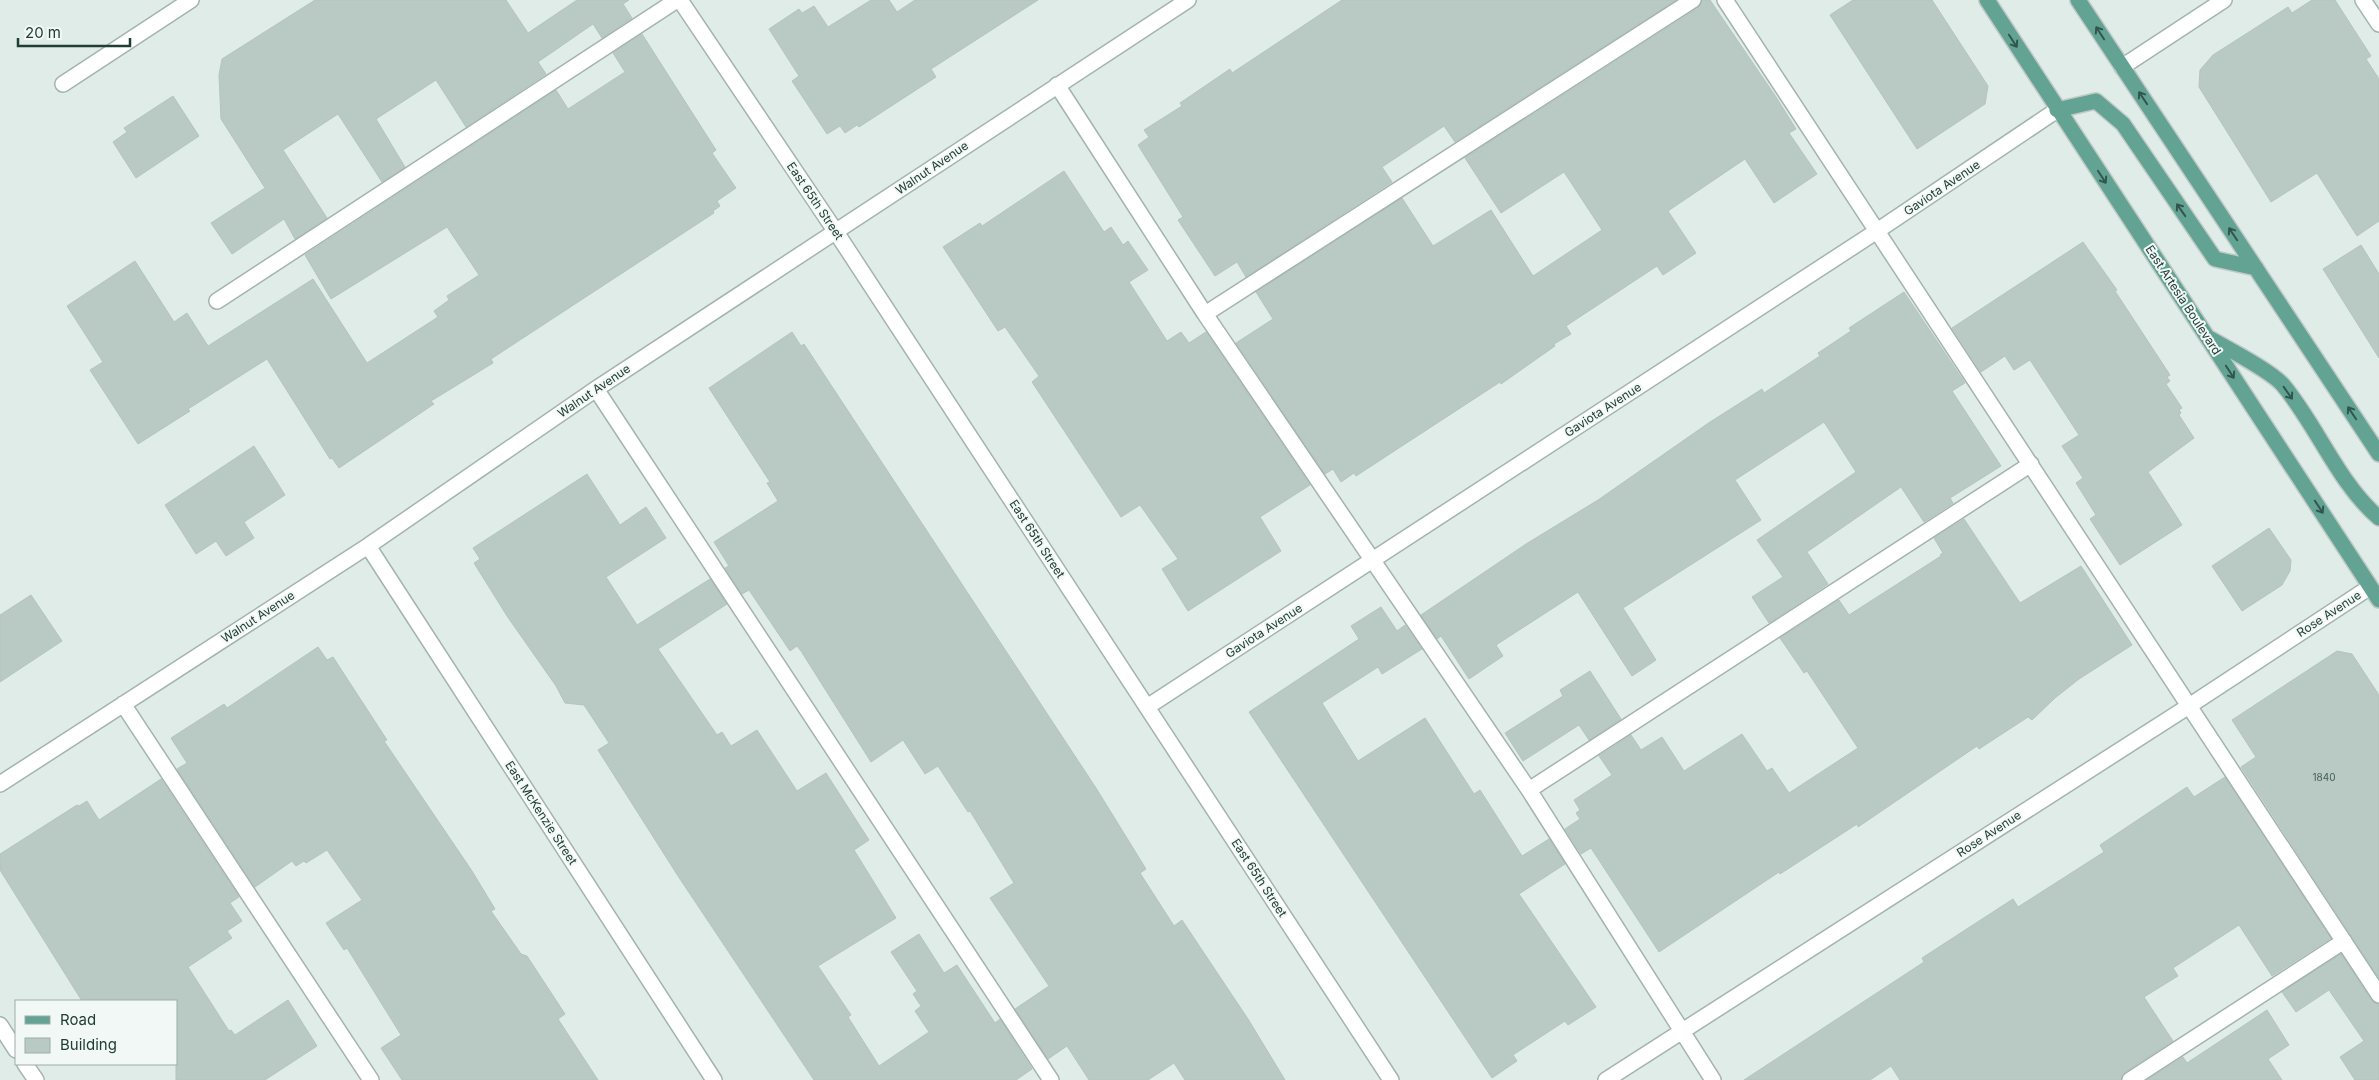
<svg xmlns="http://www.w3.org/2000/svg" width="2379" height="1080" viewBox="0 0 2379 1080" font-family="Inter,sans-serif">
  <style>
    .building { fill: #b9c9c3; stroke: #b3c5be }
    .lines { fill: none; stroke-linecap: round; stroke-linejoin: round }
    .minor-casing { stroke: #a3b4ae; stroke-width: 18 }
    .major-casing { stroke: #c1c9c7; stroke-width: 18 }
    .minor { stroke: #fff; stroke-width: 15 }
    .major { stroke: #63a394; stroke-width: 15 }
    .oneway { stroke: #31564e }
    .labels { text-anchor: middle; stroke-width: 4; stroke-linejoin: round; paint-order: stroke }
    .number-label { font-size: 10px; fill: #466059 }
    .street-label { font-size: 12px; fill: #203d36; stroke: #f1f8f5 }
  </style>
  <rect width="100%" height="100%" fill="#e0ece7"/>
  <path class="building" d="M315,0H506L528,33L577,0H629L623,4L632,18L602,38L593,24L538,62L546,74L466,127L436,80L376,119L405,167L382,182L338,114L283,150L327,218L295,239L284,219L232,254L211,223L265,188L221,119L219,75L222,59Z
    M871,0H889L897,12L915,0H1038L931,69L936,77L859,127L857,125L845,133L840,126L827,134L792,81L799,76L769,29L799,9L802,13L814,6L828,27Z
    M1342,0H1676L1455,142L1444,126L1382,167L1392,182L1246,277L1237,262L1215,276L1178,220L1183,217L1138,145L1149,137L1144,130L1182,106L1180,103L1230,69L1232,73Z
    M1702,0H1710L1776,97L1796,129L1789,133L1817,174L1774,203L1745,159L1668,211L1696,253L1663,275L1657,266L1566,326L1571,334L1554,344L1555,346L1501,384L1500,382L1356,476L1354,473L1341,482L1333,469L1325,474L1236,343L1273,319L1256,292L1402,198L1433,246L1491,210L1533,276L1602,230L1564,172L1501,213L1465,158L1698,8Z
    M1853,0H1932L1988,86L1985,104L1917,149L1830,15Z
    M2312,0H2335L2371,56L2366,59L2379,79V221L2357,236L2317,173L2271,202L2199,87L2200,70L2213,55L2288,7L2292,13Z
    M642,34L716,150L712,153L736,188L717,201L720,206L713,211L714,213L491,359L493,363L431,401L434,404L339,468L332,458L330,459L267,359L188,409L190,411L138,444L90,370L103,362L67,306L135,261L174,322L187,313L208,346L313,279L367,363L438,317L434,311L449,300L447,296L479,275L447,227L331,299L305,255L556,90L568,109L625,72L613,53Z
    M173,96L199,136L136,178L113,142L127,132L124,128Z
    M1064,171L1104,232L1111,227L1123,245L1128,241L1148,270L1129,282L1167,341L1181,332L1189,343L1206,332L1310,485L1260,517L1281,551L1188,611L1162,569L1178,559L1140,505L1121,517L1032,382L1039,376L1005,327L998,331L943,247L980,223L982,226Z
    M2083,242L2117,290L2115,291L2170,375L2167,377L2170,381L2166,384L2182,408L2179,410L2181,413L2179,415L2194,438L2148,472L2182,525L2120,565L2090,519L2096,515L2076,483L2083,478L2062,446L2079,435L2030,360L2014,370L2005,356L1981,372L1952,328Z
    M2361,245L2379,274V358L2323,269Z
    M1904,292L1965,383L1952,391L2001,466L1950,498L1953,503L1924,522L1901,487L1807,552L1828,584L1769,623L1752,597L1783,577L1757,540L1856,472L1824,422L1735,480L1761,520L1623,608L1656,660L1632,676L1578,592L1496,645L1503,656L1469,679L1441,636L1437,639L1421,615L1526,544L1598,500L1710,422L1762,389L1764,393L1820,356L1818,353L1851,331L1849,328Z
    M792,332L801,346L804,344L1096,788L1146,869L1140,873L1174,926L1182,920L1248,1019L1285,1080H1185L1174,1063L1148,1080H1089L1067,1046L1048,1059L1015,1009L1049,986L990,898L1014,883L970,811L968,812L938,766L925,774L903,740L871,762L801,651L797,646L790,651L749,590L742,594L725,568L729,566L714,542L778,501L767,483L770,482L709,388Z
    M254,446L285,495L244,522L254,538L226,556L216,541L196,554L165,505Z
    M587,474L620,525L646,507L666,538L606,577L637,625L710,579L727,604L658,649L717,735L722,732L731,746L757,730L797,791L826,773L869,840L854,850L896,918L818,966L851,1015L848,1017L879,1066L929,1032L915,1011L921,1006L913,994L917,991L891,952L919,934L944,973L957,965L995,1023L1000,1019L1032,1069L1016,1080H814L678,876L598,750L609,743L584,705L565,703L556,686L507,616L474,563L480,559L473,548Z
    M1964,519L2020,603L2081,566L2132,645L2079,679L2055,698L2032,720L2028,717L1979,749L1977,746L1858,827L1857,824L1780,874L1779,872L1659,952L1591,848L1581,854L1565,829L1580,819L1576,813L1580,810L1574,800L1612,775L1599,756L1631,735L1641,750L1662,737L1684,771L1742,734L1767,771L1772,768L1789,793L1858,748L1807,671L1804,673L1780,638L1839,600L1849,615L1941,556L1940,555L1943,553L1934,538Z
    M2269,528L2291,560L2290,571L2282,585L2242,611L2212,566Z
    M31,595L62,641L0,682V615Z
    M1381,607L1397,631L1405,625L1422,649L1382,674L1378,667L1322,703L1358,761L1425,718L1474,794L1480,790L1522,856L1549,839L1565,864L1519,894L1596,1007L1568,1025L1565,1021L1513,1055L1517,1061L1492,1078L1249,712L1359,639L1351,626Z
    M318,647L327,660L333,657L387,740L384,741L472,871L495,909L491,911L521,954L527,956L565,1014L558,1019L598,1080H402L381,1048L401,1035L347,948L344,950L326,923L362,900L327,850L306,863L304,861L296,866L292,861L255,887L177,769L187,763L171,738L224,704L227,708Z
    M2337,651L2352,654L2379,695V978L2241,767L2256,757L2232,720Z
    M1590,671L1621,719L1589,740L1579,725L1523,761L1505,733L1563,696L1560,690Z
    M2225,777L2331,938L2272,976L2239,925L2173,968L2178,976L2144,997L2173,1041L2125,1072L2121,1080H1900L1891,1066L1870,1080H1744L1921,964L1924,962L1922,958L2013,899L2018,907L2104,852L2100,845L2187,787L2194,797Z
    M161,779L239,897L230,903L242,921L227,931L232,938L188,967L229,1031L231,1030L235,1035L288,1000L317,1046L265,1080H176V1001H82L0,870V854L77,805L79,806L87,801L99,820Z
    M2341,954L2371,1000L2379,1004V1080H2355L2340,1057L2364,1041L2329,990L2296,1012L2282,992Z
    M2267,1010L2289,1045L2268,1059L2282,1080H2147L2183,1057L2187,1063Z"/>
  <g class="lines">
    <g class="minor-casing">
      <path id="minor" d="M680,0L836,232L1391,1080
        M1725,0L2379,995
        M2363,0L2379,24
        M2122,67L2224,0
        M63,84L191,0
        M1057,85L1205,314L1529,790L1713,1080
        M217,301L677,0
        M1205,314L1693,0
        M596,389L1051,1080
        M368,546L714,1080
        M123,704L371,1080
        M1147,707L1877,231L2057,110
        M0,784L368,546L596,389L1188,0
        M1529,790L2031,464
        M0,1025L16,1050
        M25,1064L36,1080
        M1606,1080L2189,706L2370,587
        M2130,1080L2344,941"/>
    </g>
    <g class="major-casing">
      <path id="major" d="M1987,0L2379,600
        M2078,0L2379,454
        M2057,110L2096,101L2123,124L2215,259L2256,268
        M2209,338C2228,349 2271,371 2283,385C2318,427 2338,483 2379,518"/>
    </g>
    <use href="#minor" class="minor"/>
    <use href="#major" class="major"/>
  </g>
  <defs><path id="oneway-shaft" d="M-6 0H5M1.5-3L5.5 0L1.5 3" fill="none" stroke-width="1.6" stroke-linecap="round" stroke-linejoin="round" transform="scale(1.25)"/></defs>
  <g class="oneway">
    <use href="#oneway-shaft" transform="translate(2100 33) rotate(-123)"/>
    <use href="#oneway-shaft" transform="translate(2013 41) rotate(57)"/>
    <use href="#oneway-shaft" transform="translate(2143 98) rotate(-124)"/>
    <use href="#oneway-shaft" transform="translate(2102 177) rotate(57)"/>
    <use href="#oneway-shaft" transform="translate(2181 210) rotate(-125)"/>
    <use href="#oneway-shaft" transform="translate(2233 234) rotate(-124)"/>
    <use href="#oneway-shaft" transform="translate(2230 372) rotate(57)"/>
    <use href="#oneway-shaft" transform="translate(2288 393) rotate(55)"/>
    <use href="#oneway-shaft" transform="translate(2352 413) rotate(-124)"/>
    <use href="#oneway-shaft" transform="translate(2319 507) rotate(57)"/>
  </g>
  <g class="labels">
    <g class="number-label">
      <text x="2324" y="781">1840</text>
    </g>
    <g class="street-label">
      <text transform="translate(932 168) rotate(-34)" y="4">Walnut Avenue</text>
      <text transform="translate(1942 188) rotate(-34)" y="4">Gaviota Avenue</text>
      <text transform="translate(815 201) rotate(56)" y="4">East 65th Street</text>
      <text transform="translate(2183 300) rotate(57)" y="4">East Artesia Boulevard</text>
      <text transform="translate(594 391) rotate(-34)" y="4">Walnut Avenue</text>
      <text transform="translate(1603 410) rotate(-33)" y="4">Gaviota Avenue</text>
      <text transform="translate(1037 539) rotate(57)" y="4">East 65th Street</text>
      <text transform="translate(2329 614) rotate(-33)" y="4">Rose Avenue</text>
      <text transform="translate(258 617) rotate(-33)" y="4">Walnut Avenue</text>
      <text transform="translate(1264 631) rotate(-33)" y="4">Gaviota Avenue</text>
      <text transform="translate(541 813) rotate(57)" y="4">East McKenzie Street</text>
      <text transform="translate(1989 834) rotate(-33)" y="4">Rose Avenue</text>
      <text transform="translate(1259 878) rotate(57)" y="4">East 65th Street</text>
    </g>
  </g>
  <rect x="15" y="1000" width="162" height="65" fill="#f1f8f5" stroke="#9dada9"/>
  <rect x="25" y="1016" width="25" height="8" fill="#63a394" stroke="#9dada9"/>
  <text x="60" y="1025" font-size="15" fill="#203d36">Road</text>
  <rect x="25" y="1038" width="25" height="15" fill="#b9c9c3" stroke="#9dada9"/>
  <text x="60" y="1050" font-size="15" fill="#203d36">Building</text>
  <path d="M18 38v8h112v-8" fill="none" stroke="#203d36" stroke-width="2.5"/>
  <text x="25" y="38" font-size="15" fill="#203d36" stroke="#f1f8f5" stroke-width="4" paint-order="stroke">20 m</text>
</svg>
